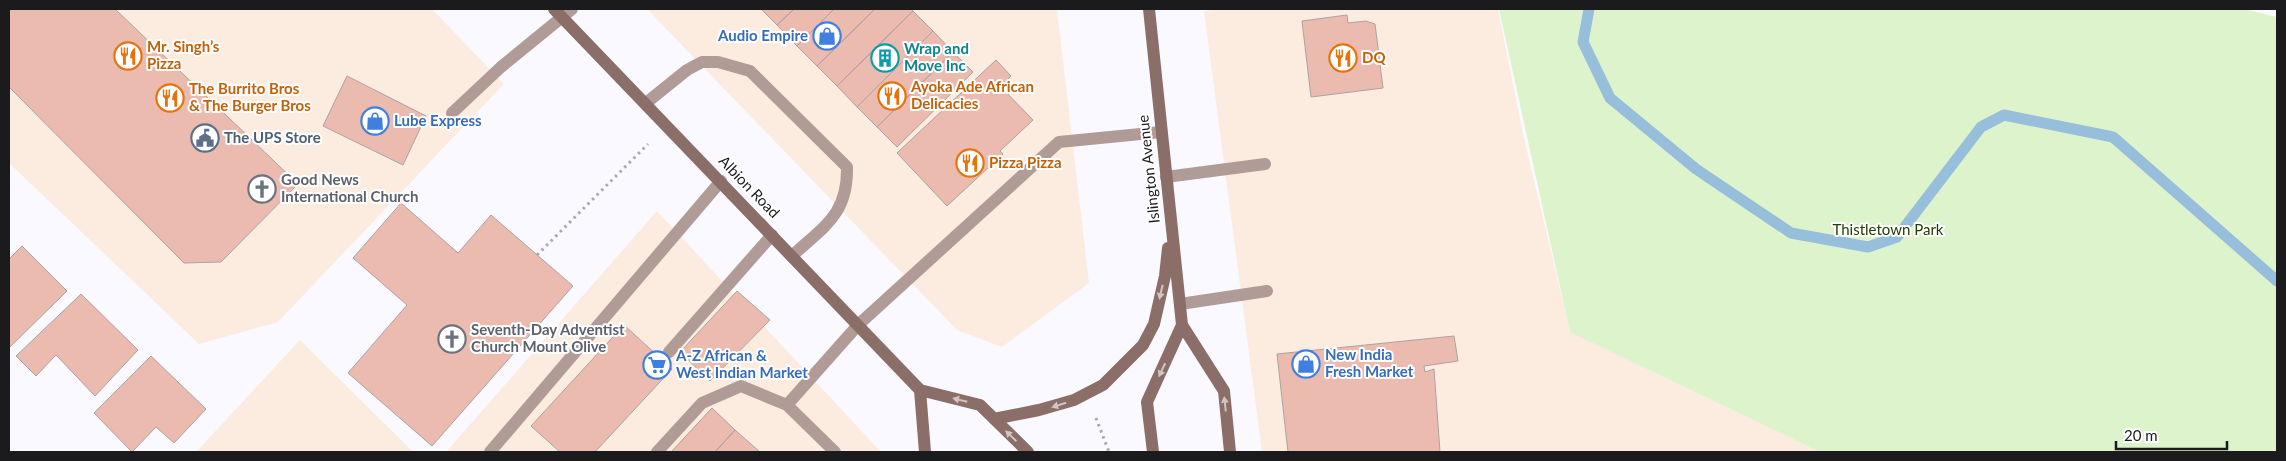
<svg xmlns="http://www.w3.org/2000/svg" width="2286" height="461" viewBox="0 0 2286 461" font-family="Lato,sans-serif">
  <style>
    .commercial { fill: #fcece0 }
    .green { fill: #ddf3cc }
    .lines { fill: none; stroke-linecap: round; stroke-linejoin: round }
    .stream { stroke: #97bfdb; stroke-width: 11 }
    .building { fill: #ecbbb0; stroke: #aca29f }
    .path { stroke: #aaaaae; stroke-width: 3; stroke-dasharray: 2.5 4; stroke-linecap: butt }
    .service { stroke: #b19b97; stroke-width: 12 }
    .secondary { stroke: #8c6e68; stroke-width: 12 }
    .oneway { fill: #d1c5c3 }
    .labels { text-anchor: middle; stroke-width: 4; stroke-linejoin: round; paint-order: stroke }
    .shop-label { font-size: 15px; font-weight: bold; fill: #366cbe; stroke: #fff; text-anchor: start }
    .food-label { font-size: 15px; font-weight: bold; fill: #c56008; stroke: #fff; text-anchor: start }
    .culture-label { font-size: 15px; font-weight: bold; fill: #0d838f; stroke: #fff; text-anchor: start }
    .service-label { font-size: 15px; font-weight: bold; fill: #4e5e75; stroke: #fff; text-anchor: start }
    .street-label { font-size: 15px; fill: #1b1b1e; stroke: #fff }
    .worship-label { font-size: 15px; font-weight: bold; fill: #5b616d; stroke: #fff; text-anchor: start }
    .park-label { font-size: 15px; fill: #233e02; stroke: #fff }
  </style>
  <rect width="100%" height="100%" fill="#f9f9ff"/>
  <path class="commercial" d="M9,9H432L504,84L278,322L199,344L9,163Z
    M647,9H1057L1089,283L1002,347L957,330Z
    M1225,9H1498L1523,134L1570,331L1820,452H1262L1204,11Z
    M657,211L881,452H446Z
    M300,340L413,452H196Z"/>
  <path class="green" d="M1499,9H2244L2277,17V452H1820L1570,332Z"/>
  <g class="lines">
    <path class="stream" d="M1589,9L1583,42L1610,98L1696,169L1791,233L1868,247L1897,237L1981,127L2004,115L2113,137L2277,281"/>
  </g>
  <path class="building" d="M9,9H115L298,184L221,262L184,263L9,87Z
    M761,9H794L777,25Z
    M794,9H834L797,46L777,25Z
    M834,9H875L817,66L797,46Z
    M875,9H911L913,11L837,86L817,66Z
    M913,11L933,31L857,107L837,86Z
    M1347,15L1348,23L1366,21L1375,24L1383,88L1311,97L1302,21Z
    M933,31L953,52L877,127L857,107Z
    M953,52L973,72L897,147L877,127Z
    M996,60L1011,76L1001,87L1033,120L1000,151L1003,154L947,206L897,153Z
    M347,76L426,116L403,165L323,126Z
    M401,203L458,253L491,215L573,286L432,446L348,373L407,305L353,258Z
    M22,246L67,291L9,348V259Z
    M737,291L770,320L710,381L680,352Z
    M81,294L138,350L95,396L56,355L36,376L16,356Z
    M624,325L672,369L595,452H560L531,426Z
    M1454,336L1458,361L1424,366L1425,372L1434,369L1440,452H1288L1277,354Z
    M151,356L206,409L174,443L156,427L132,452L94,413Z
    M712,408L735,430L715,452H671Z
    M735,430L760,452H715Z"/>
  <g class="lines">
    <path class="path" d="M537,255L648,144
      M1096,418L1109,452"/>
    <path class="service" d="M646,103L687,70L702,62H718L750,71L847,167C848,215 824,226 792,256
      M452,113L501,67L572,9
      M1166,177L1265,164
      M1180,304L1267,291
      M669,352L772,235
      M490,452L721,181
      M657,452L702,403L741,386L787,405
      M835,452L787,405L858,325L1059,142L1161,132"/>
    <path class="secondary" d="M554,9L920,390L980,405L1028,452
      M1149,9L1182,325L1224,391L1230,452
      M920,390L925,452
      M994,419L1039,410L1074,400L1103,385L1143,345L1154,324L1165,276L1168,248
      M1153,452L1147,402L1182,325"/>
  </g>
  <defs><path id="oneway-solid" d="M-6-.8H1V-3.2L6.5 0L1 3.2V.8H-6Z" transform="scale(1.25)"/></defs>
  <g class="oneway">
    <use href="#oneway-solid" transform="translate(1161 292) rotate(103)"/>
    <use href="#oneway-solid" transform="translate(1162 370) rotate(115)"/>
    <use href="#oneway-solid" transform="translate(960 400) rotate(-166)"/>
    <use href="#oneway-solid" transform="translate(1225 404) rotate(-96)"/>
    <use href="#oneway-solid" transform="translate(1059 405) rotate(163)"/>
    <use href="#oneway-solid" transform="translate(1011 436) rotate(-136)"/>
  </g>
  <defs>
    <g id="shop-ring" transform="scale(1.4375)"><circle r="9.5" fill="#fff" stroke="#3f7fe0" stroke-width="1.5"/><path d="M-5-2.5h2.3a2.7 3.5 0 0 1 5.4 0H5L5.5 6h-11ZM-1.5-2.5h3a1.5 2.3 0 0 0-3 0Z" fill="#3f7fe0"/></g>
    <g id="restaurant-ring" transform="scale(1.4375)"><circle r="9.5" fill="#fff" stroke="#e8710a" stroke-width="1.5"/><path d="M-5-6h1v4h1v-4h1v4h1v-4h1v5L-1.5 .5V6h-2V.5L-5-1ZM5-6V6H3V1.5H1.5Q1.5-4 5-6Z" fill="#e8710a"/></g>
    <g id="building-ring" transform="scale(1.4375)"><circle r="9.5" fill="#fff" stroke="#0f9aa8" stroke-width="1.5"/><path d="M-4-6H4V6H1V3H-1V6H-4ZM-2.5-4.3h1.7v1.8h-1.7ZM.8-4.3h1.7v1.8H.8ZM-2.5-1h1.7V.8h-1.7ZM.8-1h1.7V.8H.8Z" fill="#0f9aa8"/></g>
    <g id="civic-ring" transform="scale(1.4375)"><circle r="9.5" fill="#fff" stroke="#5c6f8a" stroke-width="1.5"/><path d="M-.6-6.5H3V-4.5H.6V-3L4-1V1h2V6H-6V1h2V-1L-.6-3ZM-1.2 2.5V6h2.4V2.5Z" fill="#5c6f8a"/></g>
    <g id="church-ring" transform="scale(1.4375)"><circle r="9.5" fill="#fff" stroke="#6b7280" stroke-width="1.5"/><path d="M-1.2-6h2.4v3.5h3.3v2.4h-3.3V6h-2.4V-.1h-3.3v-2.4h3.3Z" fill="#6b7280"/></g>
    <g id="supermarket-ring" transform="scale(1.4375)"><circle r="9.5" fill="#fff" stroke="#3f7fe0" stroke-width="1.5"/><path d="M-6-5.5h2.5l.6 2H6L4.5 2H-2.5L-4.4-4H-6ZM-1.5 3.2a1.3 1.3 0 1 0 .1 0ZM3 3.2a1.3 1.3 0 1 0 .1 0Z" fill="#3f7fe0"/></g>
  </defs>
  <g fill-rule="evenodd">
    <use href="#shop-ring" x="827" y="36"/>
    <use href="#restaurant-ring" x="128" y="56"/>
    <use href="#building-ring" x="885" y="58"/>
    <use href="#restaurant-ring" x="1343" y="58"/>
    <use href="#restaurant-ring" x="892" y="96"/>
    <use href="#restaurant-ring" x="170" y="98"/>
    <use href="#shop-ring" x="375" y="121"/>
    <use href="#civic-ring" x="205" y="138"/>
    <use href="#restaurant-ring" x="970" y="163"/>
    <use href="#church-ring" x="262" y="189"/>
    <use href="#church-ring" x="452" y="339"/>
    <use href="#shop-ring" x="1306" y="364"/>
    <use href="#supermarket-ring" x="657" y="365"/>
  </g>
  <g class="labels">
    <g class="shop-label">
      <text x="808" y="41" text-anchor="end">Audio Empire</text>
      <text x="394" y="126">Lube Express</text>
      <text x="1325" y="360">New India<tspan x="1325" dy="17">Fresh Market</tspan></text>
      <text x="676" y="361">A-Z African &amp;<tspan x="676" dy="17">West Indian Market</tspan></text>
    </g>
    <g class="food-label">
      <text x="147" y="52">Mr. Singh’s<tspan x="147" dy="17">Pizza</tspan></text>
      <text x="1362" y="63">DQ</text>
      <text x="911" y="92">Ayoka Ade African<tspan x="911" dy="17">Delicacies</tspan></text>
      <text x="189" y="94">The Burrito Bros<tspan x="189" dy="17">&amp; The Burger Bros</tspan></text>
      <text x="989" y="168">Pizza Pizza</text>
    </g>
    <g class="culture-label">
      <text x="904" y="54">Wrap and<tspan x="904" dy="17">Move Inc</tspan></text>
    </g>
    <g class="service-label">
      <text x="224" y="143">The UPS Store</text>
    </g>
    <g class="street-label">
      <text transform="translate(1149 169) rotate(-96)" y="5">Islington Avenue</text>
      <text transform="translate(749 187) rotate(46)" y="5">Albion Road</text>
    </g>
    <g class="worship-label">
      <text x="281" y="185">Good News<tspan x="281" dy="17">International Church</tspan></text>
      <text x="471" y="335">Seventh-Day Adventist<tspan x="471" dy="17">Church Mount Olive</tspan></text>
    </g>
    <g class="park-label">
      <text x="1888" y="235">Thistletown Park</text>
    </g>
  </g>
  <rect width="2286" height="461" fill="none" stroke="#1b1b1e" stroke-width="20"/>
  <path d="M2116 441v8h111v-8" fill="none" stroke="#1b1b1e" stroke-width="2.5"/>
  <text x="2124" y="441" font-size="15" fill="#1b1b1e" stroke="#ffffff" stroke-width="4" paint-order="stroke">20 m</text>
</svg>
